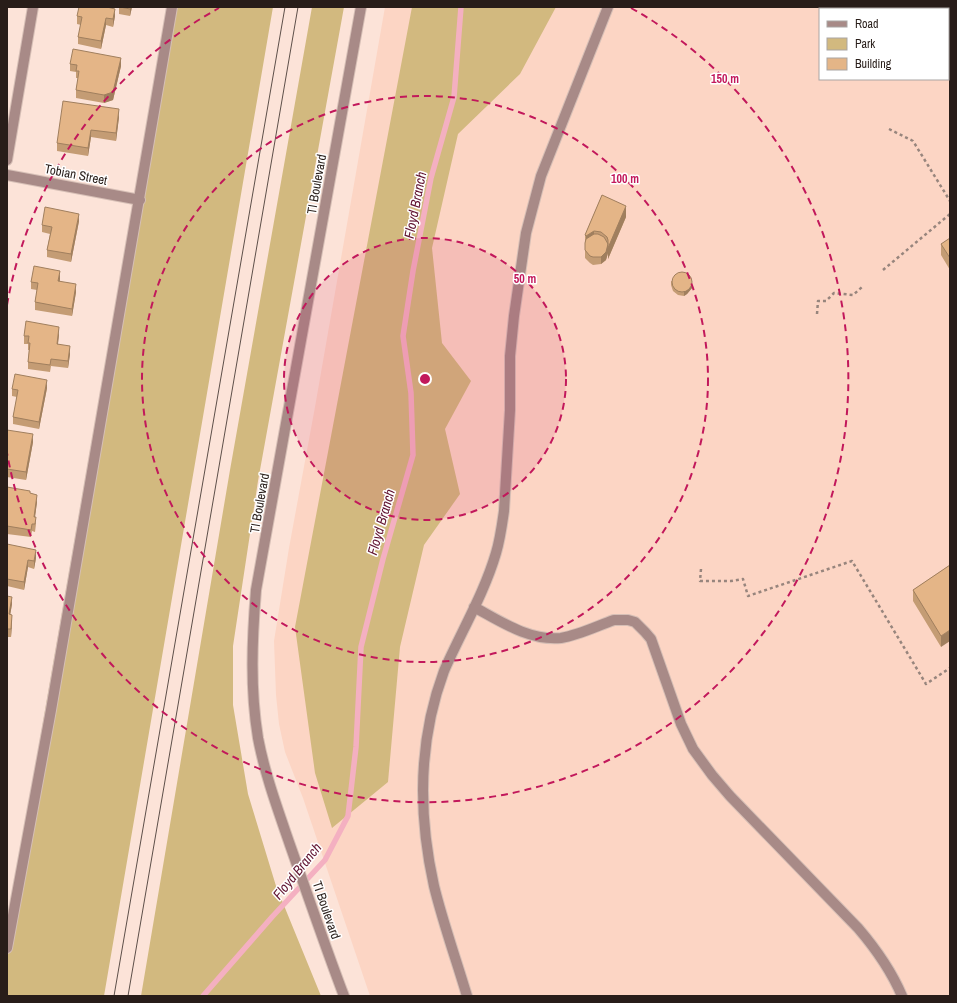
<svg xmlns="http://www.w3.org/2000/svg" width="957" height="1003" viewBox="0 0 957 1003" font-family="'Archivo Narrow',sans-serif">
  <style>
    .built { fill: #fcd5c4; fill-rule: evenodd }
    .green { fill: #d2b97f }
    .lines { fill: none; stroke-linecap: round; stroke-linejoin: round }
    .stream { stroke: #f4b0c1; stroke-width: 5.5 }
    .minor-casing { stroke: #d6bfb6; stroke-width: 12 }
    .path { stroke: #97857d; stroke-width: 2.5; stroke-dasharray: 3 3; stroke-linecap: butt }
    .minor { stroke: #a88a87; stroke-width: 10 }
    .tram { stroke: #5d4f49; stroke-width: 1 }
    .wall { fill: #c49c74 }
    .shaded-wall { fill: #a07f5e }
    .building { fill: #e4b587; stroke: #a07f5e }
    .ring { fill: none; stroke: #c2185b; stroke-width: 2; stroke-dasharray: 7 5 }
    .labels { text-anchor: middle; stroke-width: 3; stroke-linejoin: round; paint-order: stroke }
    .street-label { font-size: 13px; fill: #281d19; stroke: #fff }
    .water-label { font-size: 14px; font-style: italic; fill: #601330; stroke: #fff }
    .centre { fill: #c2185b; stroke: #fff; stroke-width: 2 }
    .ring-label { font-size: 12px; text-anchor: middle; font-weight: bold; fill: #c2185b; stroke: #fff; stroke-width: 3; stroke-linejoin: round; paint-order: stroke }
  </style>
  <rect width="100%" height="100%" fill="#fce3d8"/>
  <path class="built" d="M385,7H950V996H370L303,798L285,752L279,724L276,695L274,641L289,548L315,407ZM820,9H948V79H820Z"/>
  <path class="green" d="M172,7H273L104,996H7V930L106,359Z
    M312,7H344L258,481L233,646V705L248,794L276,886L321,996H141L230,470Z
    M412,7H556L520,74L458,134L432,248L442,343L471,381L445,429L460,494L424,545L400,647L388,782L332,828L315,773L295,627Z"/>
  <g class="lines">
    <path class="stream" d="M203,996L272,917L325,860L348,816L356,747L361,647L383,559L413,455L411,393L403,336L413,271L431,178L454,97L461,7"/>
    <g class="minor-casing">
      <path id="minor" d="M7,160L33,7
        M7,175L140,200
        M474,607C500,621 529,641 561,638C579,635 597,626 614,620H628L635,622L645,632L651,639L681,724L693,749L712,775L730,796L858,928C876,949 891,970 902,996
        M7,948L51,710L172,7
        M344,996C325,946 308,896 290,845C278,810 265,775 258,738C250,689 252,640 256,590L361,7
        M467,996C456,959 443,923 434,886C418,814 418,741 444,671C461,632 484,594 496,553C500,540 502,525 504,511L510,410V356L514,316L526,233L541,176L608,7"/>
    </g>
    <path class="path" d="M889,129L913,141L950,201
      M883,270L950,214
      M817,314L818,301H826L834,293L853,295L862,287
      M701,569L700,581H731L743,579L748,596L852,561L926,684L950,668"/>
    <use href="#minor" class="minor"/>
    <path class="tram" d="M114,996L285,7
      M128,996L298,7"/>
  </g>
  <path class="wall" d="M108,7L115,16L113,27L106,25L101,49L78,44V37L81,25L77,24V16Z
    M119,7H132L130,16L119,14Z
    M70,64L121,66L113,100L104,103L76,98V90L78,78H76V72L70,71Z
    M119,117L116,141L91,137L88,156L57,151V143Z
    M602,195L626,217L608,259V253L606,260L601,264L593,265L590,263L585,258V235Z
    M79,221L71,262L47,257V250L50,234L42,232V225Z
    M950,238V270L941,255V244Z
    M60,279V282L76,292L72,316L35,310V302L37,290L31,289V282Z
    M671,281L692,288L687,294L684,296L678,295L673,291L671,285Z
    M59,334L58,344L70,354L68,368L51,366L50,372L28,369V362L29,350H28V344H24V336Z
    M47,388L39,429L13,424V417L17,397L12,396V389Z
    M7,430L33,442L26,480L7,477Z
    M7,487L30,493L37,502L35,517L36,524L35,532L32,531L31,537L7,534Z
    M7,544L36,558L34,569L28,567L24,590L7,586Z
    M950,565L941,647L913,601V590Z
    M7,596L12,604L10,615L12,623L11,637H7Z"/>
  <path class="shaded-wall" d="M131,7H132L130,16V9Z
    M115,9V16L113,27V19Z
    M106,18V25L101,49V41Z
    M121,58V66L113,100L104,103V95Z
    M119,109V117L116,141V133Z
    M91,130V137L88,156V148Z
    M626,206V217L608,259V253L606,260L601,264V257Z
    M79,214V221L71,262V254Z
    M594,231V242L586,247V236Z
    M60,271V279L58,289V281Z
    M76,284V292L72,316V309Z
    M692,285V288L687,294L684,296V292Z
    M59,327V334L57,352V344Z
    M70,346V354L68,368V361Z
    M47,380V388L39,429V422Z
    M33,434V442L26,480V472Z
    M37,495V502L34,524V517Z
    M36,550V558L34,569V561Z
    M28,560V567L24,590V582Z
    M12,597V604L9,622V614Z
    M12,615V623L11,637V629Z
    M950,630V641L941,647V636Z"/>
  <path class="building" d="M79,7H107L115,9L113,19L106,18L101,41L78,37L82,17L77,16Z
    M120,7H131L130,9Z
    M73,49L121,58L113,92L104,95L76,90L79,71H76L77,65L70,64Z
    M63,101L119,109L116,133L91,130L88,148L57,143Z
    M602,195L626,206L608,248V240L607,237L601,232L594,231L586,236L585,235Z
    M45,207L79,214L71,254L47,250L52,227L42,225Z
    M594,234H598L604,237L608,244L606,252L601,257H593L590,256L585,250V243L586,239Z
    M950,238V258L941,244Z
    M34,266L60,271L58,281L76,284L72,309L35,302L38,283L31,282Z
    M672 282a10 10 0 1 1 20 0a10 10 0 1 1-20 0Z
    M26,321L59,327L57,344L70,346L68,361L51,359L50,365L28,362L30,343H28L29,336H24Z
    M15,374L47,380L39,422L13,417L18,390L12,389Z
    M7,430L33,434L26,472L7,469Z
    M7,487L30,491V493L37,495L34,517H36L35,524H32L31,530L7,526Z
    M7,544L36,550L34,561L28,560L24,582L7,579Z
    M950,565V630L941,636L913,590Z
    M7,596L12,597L9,614L12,615L11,629H7Z"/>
  <circle cx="425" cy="379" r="141" fill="#c2185b" fill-opacity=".12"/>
  <g class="ring">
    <circle cx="425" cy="379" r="141"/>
    <circle cx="425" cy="379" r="283"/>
    <path d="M7 305A424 424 0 0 1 219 8M631 8A424 424 0 1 1 7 453"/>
  </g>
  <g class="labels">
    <g class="street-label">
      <text transform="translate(76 174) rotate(11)" y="5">Tobian Street</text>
      <text transform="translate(316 184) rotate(-80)" y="5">TI Boulevard</text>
      <text transform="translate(259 503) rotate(-80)" y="5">TI Boulevard</text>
      <text transform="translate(327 910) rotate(71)" y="5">TI Boulevard</text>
    </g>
    <g class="water-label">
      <text transform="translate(415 205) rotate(-79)" y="5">Floyd Branch</text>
      <text transform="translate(381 522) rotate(-74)" y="5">Floyd Branch</text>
      <text transform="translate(297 871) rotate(-51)" y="5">Floyd Branch</text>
    </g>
  </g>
  <circle cx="425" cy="379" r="6" class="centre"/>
  <g class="ring-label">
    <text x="725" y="83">150 m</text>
    <text x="625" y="183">100 m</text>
    <text x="525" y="283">50 m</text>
  </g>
  <rect width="957" height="1003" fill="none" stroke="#281d19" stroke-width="16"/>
  <rect x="819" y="8" width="130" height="72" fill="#ffffff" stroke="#a9a5a3"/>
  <rect x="827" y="21" width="20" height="6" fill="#a88a87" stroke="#a9a5a3"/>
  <text x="855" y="28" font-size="12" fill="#281d19">Road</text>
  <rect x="827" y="38" width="20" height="12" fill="#d2b97f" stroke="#a9a5a3"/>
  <text x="855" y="48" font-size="12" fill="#281d19">Park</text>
  <rect x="827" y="58" width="20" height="12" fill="#e4b587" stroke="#a9a5a3"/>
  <text x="855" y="68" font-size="12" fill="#281d19">Building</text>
</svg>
